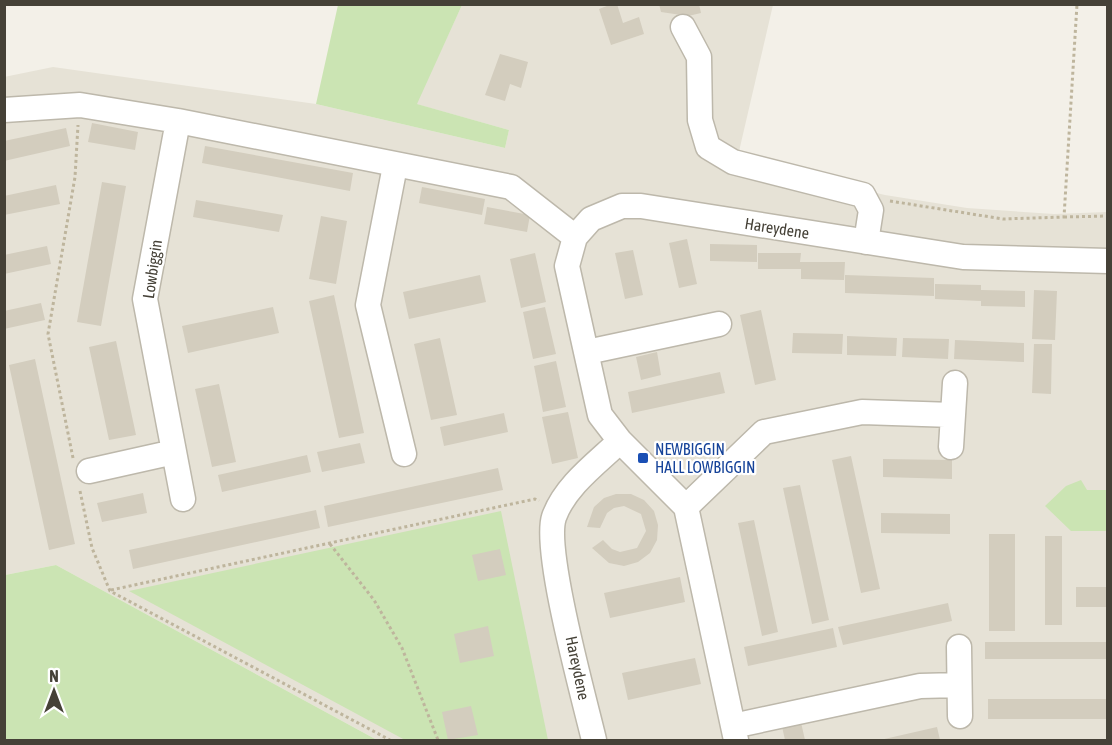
<svg xmlns="http://www.w3.org/2000/svg" width="1112" height="745" viewBox="0 0 1112 745" font-family="'Asap Condensed',sans-serif">
  <style>
    .residential { fill: #e6e2d6 }
    .green { fill: #cbe4b3 }
    .building { fill: #d3cdbe }
    .lines { fill: none; stroke-linecap: round; stroke-linejoin: round }
    .minor-casing { stroke: #bdb8ab; stroke-width: 27 }
    .path { stroke: #beb59d; stroke-width: 3; stroke-dasharray: 3 3; stroke-linecap: butt }
    .minor { stroke: #fff; stroke-width: 24 }
    .transit-dot { fill: #1a4fb4; stroke: #fff; stroke-width: 2 }
    .labels { text-anchor: middle; stroke-width: 4.5; stroke-linejoin: round; paint-order: stroke }
    .street-label { font-size: 16px; fill: #454137; stroke: #fff }
    .transit-label { font-size: 16px; fill: #164399; stroke: #fff; text-anchor: start }
  </style>
  <rect width="100%" height="100%" fill="#f3f0e8"/>
  <path class="residential" d="M462,5H773L737,160L885,195L967,208L1054,214L1107,212V740H377L56,565L5,575L4,77L53,67L316,104L505,148L509,130L416,104Z"/>
  <path class="green" d="M338,5H462L417,104L509,130L505,148L316,104Z
    M1081,480L1087,490H1107V531H1071L1045,506L1066,486Z
    M501,511L548,740H405L129,591Z
    M56,565L377,740H5V575Z"/>
  <path class="building" d="M612,4H617L623,23L639,17L644,34L611,45L599,9Z
    M659,4H699L701,13L688,16L661,12Z
    M500,54L528,62L521,88L510,84L505,101L485,95Z
    M92,123L138,132L135,150L88,142Z
    M66,128L70,146L4,161V141Z
    M205,146L353,173L350,191L202,163Z
    M102,182L126,186L101,326L77,322Z
    M56,185L60,204L4,215V196Z
    M422,187L485,199L482,215L419,203Z
    M196,200L283,215L279,232L193,217Z
    M487,207L530,215L527,232L484,224Z
    M321,216L347,221L336,284L309,279Z
    M687,239L697,284L679,288L669,243Z
    M710,244L757,245V262L710,261Z
    M47,246L51,264L4,274V255Z
    M633,250L643,295L625,299L615,253Z
    M535,253L546,302L521,308L510,259Z
    M758,253H801L800,262H845L844,280L801,279V269H758Z
    M480,275L486,302L409,319L403,292Z
    M845,275L934,278V296L845,293Z
    M935,284L981,285V290L1025,291V307L981,306V301L935,299Z
    M1034,290L1057,291L1055,340L1032,339Z
    M334,295L364,433L339,438L309,301Z
    M41,303L45,320L4,329V311Z
    M273,307L279,333L188,353L182,326Z
    M545,307L556,354L533,359L523,312Z
    M761,310L776,380L755,385L740,315Z
    M793,333L843,334L842,354L792,353Z
    M847,336L897,338L896,356L847,355Z
    M440,338L457,415L431,420L414,344Z
    M903,338L949,339L948,359L902,357Z
    M955,340L1024,343V362L954,359Z
    M116,341L136,435L109,440L89,347Z
    M1034,344H1052L1051,394L1032,393Z
    M657,352L661,375L641,380L636,357Z
    M35,359L75,544L49,550L9,365Z
    M556,361L566,407L543,412L534,366Z
    M720,372L725,393L632,413L628,392Z
    M219,384L236,462L212,467L195,389Z
    M568,412L578,458L552,464L542,417Z
    M504,413L508,432L444,446L440,427Z
    M360,443L365,463L322,472L317,452Z
    M307,455L311,472L222,492L218,475Z
    M851,456L880,589L861,593L832,460Z
    M883,459L952,460V479L883,477Z
    M498,468L503,490L328,527L324,506Z
    M800,485L829,620L812,624L783,488Z
    M143,493L147,513L102,522L97,503Z
    M616,494H631L644,500L654,511L658,525L657,540L650,553L638,562L624,566L609,563L592,548L603,540L612,549L620,552L637,548L646,531L641,514L624,506L614,508L607,513L600,528L587,527L594,507L604,498Z
    M316,510L320,528L133,569L129,550Z
    M881,513L950,514V534L881,533Z
    M754,520L778,632L762,636L738,523Z
    M989,534H1015V631H989Z
    M1045,536H1062V625H1045Z
    M500,549L506,575L478,581L472,555Z
    M680,577L685,602L610,618L604,593Z
    M1076,587H1108V607H1076Z
    M948,603L952,621L843,645L838,627Z
    M488,626L494,656L460,663L454,634Z
    M833,628L837,647L748,666L744,647Z
    M985,642H1108V659H985Z
    M695,658L701,684L628,700L622,673Z
    M988,699H1108V719H988Z
    M471,706L478,735L448,740L442,712Z
    M800,718L805,740H785L781,722Z
    M937,727L940,740H880Z"/>
  <g class="lines">
    <g class="minor-casing">
      <path id="minor" d="M683,27L699,57L700,120L708,147L733,162L863,195L871,210L866,242
        M4,110L80,105L178,121L511,187L575,237
        M178,121L145,299L183,499
        M395,166L368,305L404,454
        M587,352L719,324
        M951,447L955,383
        M89,471L174,452
        M686,507L764,432L862,412L953,415
        M959,647L960,716
        M733,726L920,686L959,685
        M594,740C584,698 543,550 554,517C565,486 597,463 620,441
        M736,740L686,507L620,441L600,415L567,266L575,237L591,219L622,206H641L963,257L1108,261"/>
    </g>
    <path class="path" d="M890,201L1003,219L1064,217L1077,4
      M1064,217L1108,216
      M73,458L48,334L75,177L78,125
      M80,491L92,548L110,591L390,740
      M330,544L374,600L402,648L438,740
      M111,590L535,499L539,501"/>
    <use href="#minor" class="minor"/>
  </g>
  <rect class="transit-dot" x="637" y="452" width="12" height="12" rx="3"/>
  <g class="labels">
    <g class="street-label">
      <text transform="translate(777 228) rotate(9)" y="6">Hareydene</text>
      <text transform="translate(152 269) rotate(-82)" y="6">Lowbiggin</text>
      <text transform="translate(578 668) rotate(78)" y="6">Hareydene</text>
    </g>
    <g class="transit-label">
      <text x="655" y="455">NEWBIGGIN<tspan x="655" dy="18">HALL LOWBIGGIN</tspan></text>
    </g>
  </g>
  <rect width="1112" height="745" fill="none" stroke="#454137" stroke-width="12"/>
  <g transform="translate(54 691)" stroke="#ffffff" stroke-width="4.5" paint-order="stroke">
  <path d="M0-4.5L10 22L0 15L-10 22Z" fill="#454137"/>
  <text y="-9" font-size="16" font-weight="bold" text-anchor="middle" fill="#454137">N</text>
  </g>
</svg>
